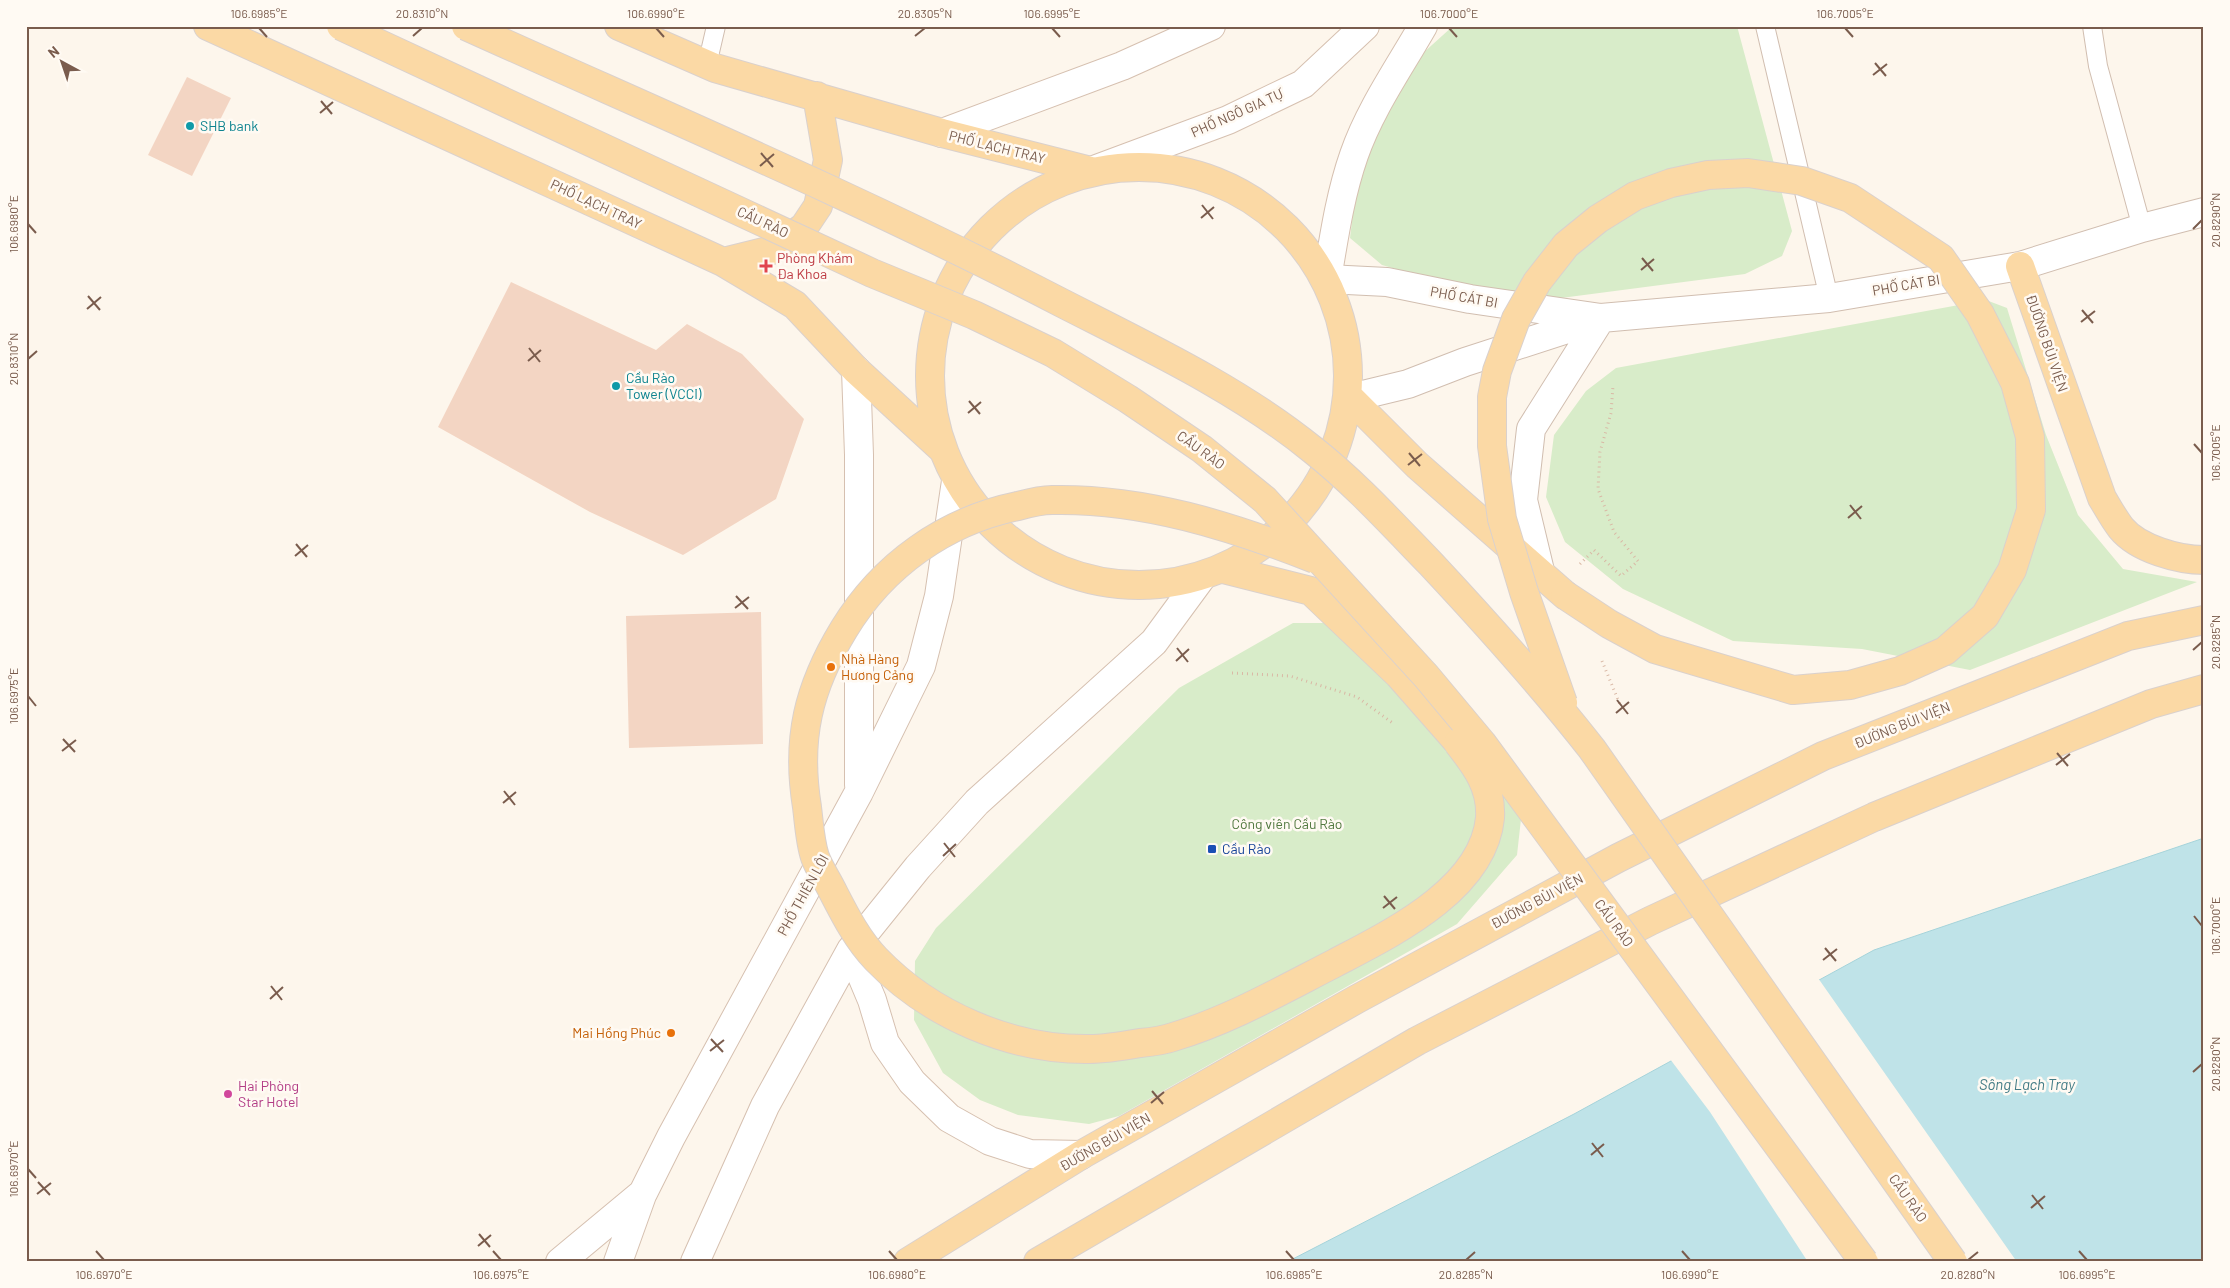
<svg xmlns="http://www.w3.org/2000/svg" width="2230" height="1288" viewBox="0 0 2230 1288" font-family="Barlow,sans-serif">
  <style>
    .green { fill: #d8ecc9 }
    .water { fill: #bfe3e8; stroke: #a5d3da }
    .pier { fill: #fdf6ec }
    .building { fill: #f3d5c3 }
    .lines { fill: none; stroke-linecap: round; stroke-linejoin: round }
    .service-casing { stroke: #d1beb0; stroke-width: 20 }
    .tertiary-casing { stroke: #d1beb0; stroke-width: 30 }
    .secondary-casing { stroke: #d6c0b0; stroke-width: 30 }
    .primary-casing { stroke: #dad1cd; stroke-width: 30 }
    .path { stroke: #d9b8a5; stroke-width: 3; stroke-dasharray: 1 4; stroke-linecap: butt }
    .service { stroke: #fff; stroke-width: 18 }
    .tertiary { stroke: #fff; stroke-width: 28 }
    .secondary { stroke: #fff; stroke-width: 28 }
    .primary { stroke: #fbd9a5; stroke-width: 28 }
    .primary-bridge-casing { stroke: #dad1cd; stroke-width: 30; stroke-linecap: butt }
    .path-bridge { stroke: #d9b8a5; stroke-width: 3; stroke-dasharray: 1 4; stroke-linecap: butt }
    .primary-bridge { stroke: #fbd9a5; stroke-width: 28 }
    .ticks { fill: none; stroke: #7a5c4d; stroke-width: 2 }
    .culture-dot { fill: #0f9aa8; stroke: #fffaf3; stroke-width: 2 }
    .health-dot { fill: #e0444e; stroke: #fffaf3; stroke-width: 2 }
    .food-dot { fill: #e8710a; stroke: #fffaf3; stroke-width: 2 }
    .transit-dot { fill: #1a4fb4; stroke: #fffaf3; stroke-width: 2 }
    .hotel-dot { fill: #d1479c; stroke: #fffaf3; stroke-width: 2 }
    .labels { text-anchor: middle; stroke-width: 5; stroke-linejoin: round; paint-order: stroke }
    .street-label { font-size: 14px; fill: #7a5c4d; stroke: #fffaf3 }
    .culture-label { font-size: 14px; fill: #0d838f; stroke: #fffaf3; text-anchor: start }
    .health-label { font-size: 14px; fill: #be3a42; stroke: #fffaf3; text-anchor: start }
    .food-label { font-size: 14px; fill: #c56008; stroke: #fffaf3; text-anchor: start }
    .park-label { font-size: 14px; fill: #537a41; stroke: #fffaf3 }
    .transit-label { font-size: 14px; fill: #164399; stroke: #fffaf3; text-anchor: start }
    .hotel-label { font-size: 14px; fill: #b23c85; stroke: #fffaf3; text-anchor: start }
    .water-label { font-size: 15px; font-style: italic; fill: #437c86; stroke: #fffaf3 }
    .neatline { fill: none; stroke: #7a5c4d; stroke-width: 2 }
    .ticks-label { font-size: 12px; text-anchor: middle; fill: #7a5c4d }
  </style>
  <rect width="100%" height="100%" fill="#fdf6ec"/>
  <path class="green" d="M1453,26H1737L1792,231L1782,256L1745,274L1561,298L1473,291L1382,265L1350,238L1357,180L1378,109L1422,54Z
    M1986,300L2007,308L2046,435L2078,515L2123,569L2197,582L1970,670L1862,649L1733,641L1623,589L1565,542L1546,497L1554,435L1586,391L1616,368Z
    M1293,623H1359L1435,664L1504,751L1522,810L1517,855L1457,924L1119,1116L1089,1124L1018,1115L980,1100L943,1073L914,1020L915,961L936,928L1179,688Z"/>
  <path class="water" d="M2204,838V1262H1287L1574,1114L1874,950Z"/>
  <path class="pier" d="M1818,978L2017,1262H1808L1710,1112L1670,1059Z"/>
  <path class="building" d="M187,77L231,98L192,176L148,155Z
    M511,282L656,350L687,324L742,354L804,419L776,499L683,555L590,512L438,427Z
    M761,612L763,744L629,748L626,616Z"/>
  <g class="lines">
    <g class="service-casing">
      <path id="service" d="M1765,26L1829,298
        M2092,26L2098,66L2142,228
        M707,65L716,26"/>
    </g>
    <g class="tertiary-casing">
      <path id="tertiary" d="M1327,279L1387,282L1470,299L1601,318L1829,298L2020,266L2142,228L2204,212
        M1350,398L1408,384L1465,362L1595,320
        M1540,571L1523,500L1531,429L1601,318"/>
    </g>
    <g class="secondary-casing">
      <path id="secondary" d="M942,133L1122,66L1211,26
        M1091,171L1228,120L1303,84L1365,26
        M1327,279C1334,237 1340,195 1354,155C1370,109 1399,68 1423,26
        M856,370L859,455V785
        M851,950L872,1000L885,1043L912,1082L949,1118L990,1141L1030,1154L1081,1155
        M560,1262L643,1193L671,1137L859,792L921,666L939,596L956,481
        M618,1262L642,1195
        M695,1262L765,1106L851,950L918,867L977,802L1154,642L1201,578"/>
    </g>
    <g class="primary-casing">
      <path id="primary" d="M208,26L723,262L795,305L856,370L941,448
        M619,26L715,68L942,133L1091,171
        M930 376a209 209 0 1 1 418 0a209 209 0 1 1-418 0Z
        M723,262L772,250L804,227L818,206L828,160L817,96
        M2020,266L2102,498C2108,508 2114,519 2121,528C2138,549 2179,560 2204,560
        M1350,398L1417,465L1565,595
        M1223,569L1311,591L1399,675L1457,741
        M908,1262L1081,1155L1357,999L1618,858L1823,756L2128,636L2204,620
        M1038,1262L1417,1041L1650,921L1874,817L2151,704L2204,689"/>
    </g>
    <path class="path" d="M1232,673L1290,676L1357,697L1394,724"/>
    <use href="#service" class="service"/>
    <use href="#tertiary" class="tertiary"/>
    <use href="#secondary" class="secondary"/>
    <use href="#primary" class="primary"/>
    <g class="primary-bridge-casing">
      <path id="primary-bridge" d="M341,26L872,273L974,315L1053,353L1128,399L1202,449L1265,500L1426,676L1482,743L1864,1262
        M466,26C665,116 866,201 1060,302C1146,346 1238,389 1313,450C1356,484 1393,525 1431,564C1487,624 1542,685 1592,749L1953,1262
        M1315,559C1231,526 1143,498 1052,500C1040,500 1029,503 1018,506C945,521 883,565 844,629C808,688 796,739 807,807C809,823 810,842 815,857C819,868 826,878 831,888C844,913 856,938 876,959C930,1015 1011,1050 1089,1049C1106,1049 1123,1046 1140,1043C1151,1042 1162,1041 1173,1037C1230,1020 1282,990 1335,963C1390,934 1483,890 1490,818C1492,787 1476,766 1458,743
        M1563,703L1524,592L1502,519L1492,446V397L1497,371L1516,319L1537,282L1566,245L1598,219L1635,196L1671,183L1708,175L1748,173L1802,181L1850,198L1941,258L1980,314L2015,383L2030,437L2031,510L2012,570L1985,616L1945,651L1900,671L1850,685L1793,690L1655,649L1609,624L1565,595"/>
    </g>
    <path class="path-bridge" d="M1580,564L1594,550L1621,576L1638,561L1614,532L1598,489L1600,452L1611,413L1613,386
      M1602,661L1621,707"/>
    <use href="#primary-bridge" class="primary-bridge"/>
  </g>
  <path class="ticks" d="M259,28L267,37M656,28L664,37M1052,28L1060,37M1449,28L1457,37M1845,28L1853,37M413,36L422,28M915,36L925,28M1875,63L1886,76M1873,75L1887,64M321,101L332,114M320,113L333,102M761,153L773,167M760,166L774,154M1202,205L1213,219M1201,218L1214,207M28,224L36,233M2193,229L2202,220M1642,258L1653,271M1641,270L1654,259M88,296L100,310M87,309L101,297M2082,310L2093,323M2081,322L2095,311M529,348L540,362M28,359L37,351M528,361L541,350M969,401L980,414M968,413L981,402M2194,444L2202,453M1409,453L1420,466M1408,465L1422,454M1850,505L1861,519M1848,518L1862,506M296,544L307,557M295,556L308,545M736,596L748,609M735,608L749,597M1177,648L1188,662M2193,650L2202,642M1176,661L1189,649M28,696L36,706M1617,700L1628,714M1616,713L1629,702M63,739L75,752M62,751L76,740M2057,753L2068,766M2056,765L2070,754M504,791L515,805M503,803L516,792M944,843L955,857M943,856L956,844M1384,896L1395,909M1383,908L1397,897M2194,916L2202,926M1825,948L1836,961M1823,960L1837,949M271,986L282,1000M270,999L283,987M711,1039L723,1052M710,1051L724,1040M2193,1072L2202,1064M1152,1091L1163,1104M1151,1103L1164,1092M1592,1143L1603,1157M1591,1155L1604,1144M28,1169L36,1178M38,1182L50,1195M37,1194L51,1183M2032,1195L2043,1209M2031,1208L2045,1196M479,1234L490,1247M478,1246L491,1235M96,1251L104,1260M493,1251L501,1260M889,1251L897,1260M1286,1251L1294,1260M1682,1251L1690,1260M2079,1251L2087,1260M1466,1260L1475,1252M1968,1260L1978,1252"/>
  <g class="culture-dot">
    <circle cx="190" cy="126" r="5"/>
    <circle cx="616" cy="386" r="5"/>
  </g>
  <path class="health-dot" d="M763.5 258.5h5v5h5v5h-5v5h-5v-5h-5v-5h5z"/>
  <g class="food-dot">
    <circle cx="831" cy="667" r="5"/>
    <circle cx="671" cy="1033" r="5"/>
  </g>
  <rect class="transit-dot" x="1207" y="844" width="10" height="10" rx="2.5"/>
  <circle class="hotel-dot" cx="228" cy="1094" r="5"/>
  <g class="labels">
    <g class="street-label">
      <text transform="translate(1237 113) rotate(-24)" y="5">PHỐ NGÔ GIA TỰ</text>
      <text transform="translate(997 147) rotate(14)" y="5">PHỐ LẠCH TRAY</text>
      <text transform="translate(596 204) rotate(25)" y="5">PHỐ LẠCH TRAY</text>
      <text transform="translate(763 222) rotate(25)" y="5">CẦU RÀO</text>
      <text transform="translate(1906 285) rotate(-10)" y="5">PHỐ CÁT BI</text>
      <text transform="translate(1464 297) rotate(10)" y="5">PHỐ CÁT BI</text>
      <text transform="translate(2047 343) rotate(71)" y="5">ĐƯỜNG BÙI VIỆN</text>
      <text transform="translate(1201 450) rotate(36)" y="5">CẦU RÀO</text>
      <text transform="translate(1902 725) rotate(-22)" y="5">ĐƯỜNG BÙI VIỆN</text>
      <text transform="translate(803 895) rotate(-61)" y="5">PHỐ THIÊN LÔI</text>
      <text transform="translate(1537 901) rotate(-28)" y="5">ĐƯỜNG BÙI VIỆN</text>
      <text transform="translate(1614 923) rotate(54)" y="5">CẦU RÀO</text>
      <text transform="translate(1105 1142) rotate(-30)" y="5">ĐƯỜNG BÙI VIỆN</text>
      <text transform="translate(1908 1198) rotate(55)" y="5">CẦU RÀO</text>
    </g>
    <g class="culture-label">
      <text x="200" y="131">SHB bank</text>
      <text x="626" y="383">Cầu Rào<tspan x="626" dy="16">Tower (VCCI)</tspan></text>
    </g>
    <g class="health-label">
      <text x="777" y="263">Phòng Khám<tspan x="777" dy="16">Đa Khoa</tspan></text>
    </g>
    <g class="food-label">
      <text x="841" y="664">Nhà Hàng<tspan x="841" dy="16">Hương Cảng</tspan></text>
      <text x="661" y="1038" text-anchor="end">Mai Hồng Phúc</text>
    </g>
    <g class="park-label">
      <text x="1287" y="829">Công viên Cầu Rào</text>
    </g>
    <g class="transit-label">
      <text x="1222" y="854">Cầu Rào</text>
    </g>
    <g class="hotel-label">
      <text x="238" y="1091">Hai Phòng<tspan x="238" dy="16">Star Hotel</tspan></text>
    </g>
    <g class="water-label">
      <text x="2027" y="1090">Sông Lạch Tray</text>
    </g>
  </g>
  <rect width="2230" height="1288" fill="none" stroke="#fffaf3" stroke-width="55"/>
  <g transform="translate(62 62) rotate(320)" stroke="#fffaf3" stroke-width="4" paint-order="stroke">
  <path d="M0-4L9 19L0 12L-9 19Z" fill="#7a5c4d"/>
  <text y="-8" font-size="14" font-weight="bold" text-anchor="middle" fill="#7a5c4d">N</text>
  </g>
  <rect x="28" y="28" width="2174" height="1232" class="neatline"/>
  <g class="ticks-label">
    <text x="259" y="18">106.6985°E</text>
    <text x="422" y="18">20.8310°N</text>
    <text x="656" y="18">106.6990°E</text>
    <text x="925" y="18">20.8305°N</text>
    <text x="1052" y="18">106.6995°E</text>
    <text x="1449" y="18">106.7000°E</text>
    <text x="1845" y="18">106.7005°E</text>
    <text transform="translate(2216 220) rotate(-90)" y="4">20.8290°N</text>
    <text transform="translate(14 224) rotate(-90)" y="4">106.6980°E</text>
    <text transform="translate(14 359) rotate(-90)" y="4">20.8310°N</text>
    <text transform="translate(2216 453) rotate(-90)" y="4">106.7005°E</text>
    <text transform="translate(2216 642) rotate(-90)" y="4">20.8285°N</text>
    <text transform="translate(14 696) rotate(-90)" y="4">106.6975°E</text>
    <text transform="translate(2216 926) rotate(-90)" y="4">106.7000°E</text>
    <text transform="translate(2216 1064) rotate(-90)" y="4">20.8280°N</text>
    <text transform="translate(14 1169) rotate(-90)" y="4">106.6970°E</text>
    <text x="104" y="1279">106.6970°E</text>
    <text x="501" y="1279">106.6975°E</text>
    <text x="897" y="1279">106.6980°E</text>
    <text x="1294" y="1279">106.6985°E</text>
    <text x="1466" y="1279">20.8285°N</text>
    <text x="1690" y="1279">106.6990°E</text>
    <text x="1968" y="1279">20.8280°N</text>
    <text x="2087" y="1279">106.6995°E</text>
  </g>
</svg>
